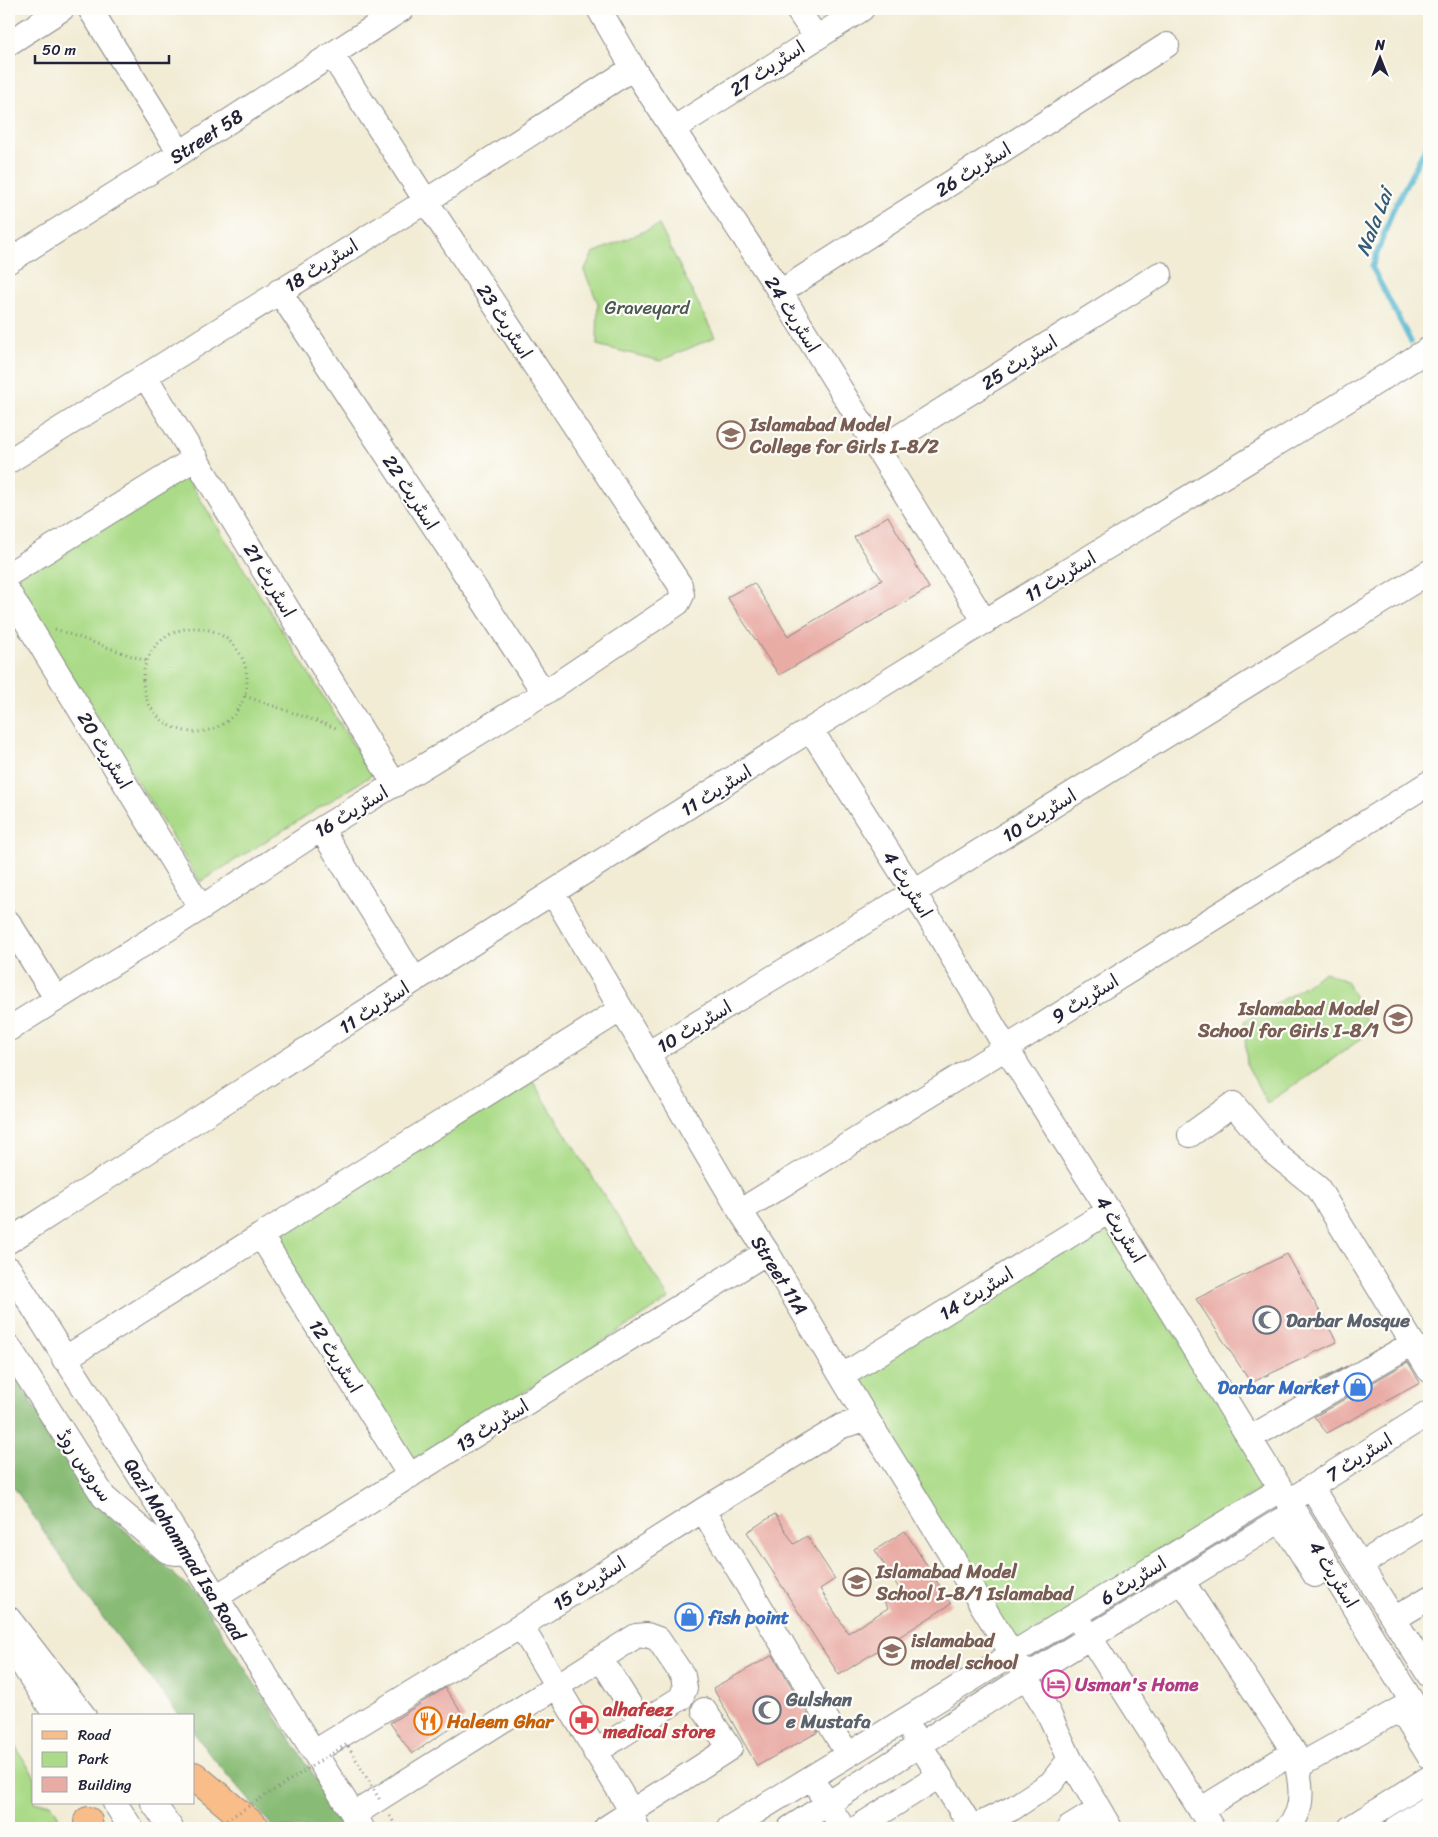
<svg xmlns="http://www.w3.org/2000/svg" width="1438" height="1837" viewBox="0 0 1438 1837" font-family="Sriracha,'Playpen Sans Arabic',sans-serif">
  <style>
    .green { fill: #abdb88; stroke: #667e62 }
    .forest { fill: #88bb74; stroke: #556e58 }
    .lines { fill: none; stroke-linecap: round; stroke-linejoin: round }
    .stream { stroke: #51b6d0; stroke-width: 5.5 }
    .building { fill: #e9aca5 }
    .minor-casing { stroke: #8a8788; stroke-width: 26 }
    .major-casing { stroke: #8a8788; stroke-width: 30 }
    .path { stroke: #8a8788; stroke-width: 3; stroke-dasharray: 1 4; stroke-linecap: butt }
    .minor { stroke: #fff; stroke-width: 24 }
    .major { stroke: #f8bd88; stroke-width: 28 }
    .path-bridge { stroke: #8a8788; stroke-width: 3; stroke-dasharray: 1 4; stroke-linecap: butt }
    .labels { text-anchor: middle; stroke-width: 4.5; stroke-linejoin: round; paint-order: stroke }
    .street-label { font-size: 19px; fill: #22223b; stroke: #fdfcf7 }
    .park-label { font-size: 19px; fill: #4b5a52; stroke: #fdfcf7 }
    .education-label { font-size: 19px; font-weight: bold; fill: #785e54; stroke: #fdfcf7; text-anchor: start }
    .worship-label { font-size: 19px; font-weight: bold; fill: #5b616d; stroke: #fdfcf7; text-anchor: start }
    .shop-label { font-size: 19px; font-weight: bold; fill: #366cbe; stroke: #fdfcf7; text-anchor: end }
    .hotel-label { font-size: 19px; font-weight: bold; fill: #b23c85; stroke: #fdfcf7; text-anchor: start }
    .health-label { font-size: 19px; font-weight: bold; fill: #be3a42; stroke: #fdfcf7; text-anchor: start }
    .food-label { font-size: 19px; font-weight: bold; fill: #c56008; stroke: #fdfcf7; text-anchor: start }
    .water-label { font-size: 20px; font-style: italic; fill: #355d77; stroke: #fdfcf7 }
  </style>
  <rect width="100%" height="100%" fill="#fdfcf7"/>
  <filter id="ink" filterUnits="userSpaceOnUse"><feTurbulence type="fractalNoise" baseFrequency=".02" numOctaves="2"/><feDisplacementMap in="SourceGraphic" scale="10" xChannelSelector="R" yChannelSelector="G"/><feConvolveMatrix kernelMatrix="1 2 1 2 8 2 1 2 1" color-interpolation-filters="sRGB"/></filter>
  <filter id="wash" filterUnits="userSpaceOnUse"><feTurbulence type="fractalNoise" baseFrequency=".0096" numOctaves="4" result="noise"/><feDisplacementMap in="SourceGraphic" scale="20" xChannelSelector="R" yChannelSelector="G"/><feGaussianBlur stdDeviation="1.12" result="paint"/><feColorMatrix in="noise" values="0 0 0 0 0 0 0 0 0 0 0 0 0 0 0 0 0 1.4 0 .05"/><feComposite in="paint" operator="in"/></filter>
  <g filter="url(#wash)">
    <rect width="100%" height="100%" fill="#f2ecd5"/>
    <path class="green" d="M659,225L715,337L660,361L597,345L598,303L584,271L593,253Z
      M184,473L372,775L200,882L12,580Z
      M1325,972L1346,981L1372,1031L1312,1074L1267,1103L1247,1065L1244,1022L1289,996Z
      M530,1077L669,1299L410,1465L272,1238Z
      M1109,1211L1272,1482L1012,1646L842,1376Z
      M9,1736L34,1776V1803H51L58,1815L61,1828H9Z"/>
    <path class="forest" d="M9,1368L98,1506L198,1596L348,1828H274L221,1768L194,1733V1716H180L100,1614L9,1480Z"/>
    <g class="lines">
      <path class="stream" d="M1411,342L1372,267L1393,210L1429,141
        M1426,370L1429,376"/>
    </g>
    <g id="blocks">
      <path class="building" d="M888,516L929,588L779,675L727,597L754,583L788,636L882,580L854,537Z
        M1287,1254L1337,1342L1251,1383L1196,1299Z
        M1408,1362L1420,1383L1327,1433L1314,1417Z
        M1347,1366L1298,1394L1296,1392Z
        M775,1514L794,1544L807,1536L835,1579L820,1589L848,1633L888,1608L883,1600L900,1590L875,1550L905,1531L951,1604L839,1675L747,1532Z
        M773,1655L818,1732L757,1766L713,1688Z
        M445,1688L465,1718L412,1754L390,1723Z"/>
    </g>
  </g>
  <g filter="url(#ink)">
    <use href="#blocks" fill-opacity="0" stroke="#8a8788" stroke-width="1"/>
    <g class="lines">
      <g class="minor-casing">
        <path id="minor" d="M90,9L180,153
          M599,9L633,68L780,292L985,622
          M797,9L816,37
          M9,43L62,9
          M673,129L862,9
          M9,261L180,153L402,9
          M279,291L544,693
          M780,292L1167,45
          M145,376L395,785
          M878,450L1160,274
          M9,461L426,201L633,68
          M9,574L196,458
          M9,593L201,908
          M811,730L914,892L1006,1048L1109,1211L1429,1729
          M321,829L415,980
          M553,893L740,1211L767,1252L867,1419L1048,1712L1070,1759L1110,1828
          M9,923L56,998
          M9,1029L201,908L321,829L544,693L678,603L682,595L680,585L426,201L332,55
          M647,1054L914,892L1429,572
          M1190,1135L1233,1104L1274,1153L1318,1188L1429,1370
          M740,1211L1006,1048L1429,783
          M261,1236L410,1476
          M9,1241C332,1032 656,824 984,622C1132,531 1282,442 1429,349
          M9,1269L362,1828
          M9,1347L104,1497L167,1551C174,1554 179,1554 186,1550
          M64,1359L620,1010
          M842,1376L1109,1211
          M1250,1438L1413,1343
          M1311,1487L1429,1675
          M1297,1496L1429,1413
          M703,1510L848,1755
          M1360,1565L1429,1522
          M1182,1581L1302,1764
          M216,1597L767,1252
          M9,1619L84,1716
          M1394,1619L1429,1598
          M1082,1625L1212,1828
          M521,1626L632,1812L637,1828
          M9,1644L56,1716
          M601,1659L641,1723
          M1405,1717L1429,1756
          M912,1732L972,1828
          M314,1752L521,1626L703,1510L842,1426L867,1419
          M820,1792L843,1828
          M115,1803L131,1828
          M153,1803L171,1828
          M1200,1810L1294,1752
          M353,1815L636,1636L647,1635L658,1639L683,1676L685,1688L681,1698L595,1752
          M606,1828L730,1748L704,1710
          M729,1828L1281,1489
          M790,1828L1027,1676L1281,1520L1315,1575
          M857,1828L939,1776
          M972,1828L1013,1808L1051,1783L1070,1759
          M1069,1828L1098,1810
          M1287,1828C1303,1814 1302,1790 1298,1771L1302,1764L1400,1709
          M1350,1828L1429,1778
          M1396,1828L1429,1807"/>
      </g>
      <g class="major-casing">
        <path id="major" d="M194,1776L256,1828
          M88,1821L89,1828"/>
      </g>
      <path class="path" d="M143 680a52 52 0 1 1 104 0a52 52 0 1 1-104 0Z
        M55,629L146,661
        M245,696L336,728
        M390,1816L397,1828"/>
      <use href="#minor" class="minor"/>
      <use href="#major" class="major"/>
      <path class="path-bridge" d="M214,1828L347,1744L381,1802"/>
    </g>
  </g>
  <defs>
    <g id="school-ring" transform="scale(1.4375)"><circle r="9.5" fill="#fdfcf7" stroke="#8d6e63" stroke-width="1.5"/><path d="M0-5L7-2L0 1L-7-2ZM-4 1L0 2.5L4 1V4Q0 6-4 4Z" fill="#8d6e63"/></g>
    <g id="mosque-ring" transform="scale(1.4375)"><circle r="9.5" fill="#fdfcf7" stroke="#6b7280" stroke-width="1.5"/><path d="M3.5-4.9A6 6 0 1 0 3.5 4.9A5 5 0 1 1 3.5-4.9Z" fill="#6b7280"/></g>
    <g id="shop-ring" transform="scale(1.4375)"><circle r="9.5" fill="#fdfcf7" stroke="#3f7fe0" stroke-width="1.5"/><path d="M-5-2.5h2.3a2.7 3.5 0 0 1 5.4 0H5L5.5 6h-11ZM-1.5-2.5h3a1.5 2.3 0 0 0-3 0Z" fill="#3f7fe0"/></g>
    <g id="hotel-ring" transform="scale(1.4375)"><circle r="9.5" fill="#fdfcf7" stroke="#d1479c" stroke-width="1.5"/><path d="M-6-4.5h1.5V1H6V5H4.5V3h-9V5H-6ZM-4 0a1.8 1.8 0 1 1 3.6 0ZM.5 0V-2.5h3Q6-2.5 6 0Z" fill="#d1479c"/></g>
    <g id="pharmacy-ring" transform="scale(1.4375)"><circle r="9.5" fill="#fdfcf7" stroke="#e0444e" stroke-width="1.5"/><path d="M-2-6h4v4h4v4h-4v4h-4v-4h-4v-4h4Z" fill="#e0444e"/></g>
    <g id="restaurant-ring" transform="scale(1.4375)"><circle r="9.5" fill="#fdfcf7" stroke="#e8710a" stroke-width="1.5"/><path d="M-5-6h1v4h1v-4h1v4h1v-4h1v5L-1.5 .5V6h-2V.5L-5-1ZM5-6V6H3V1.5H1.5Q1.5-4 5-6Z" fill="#e8710a"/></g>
  </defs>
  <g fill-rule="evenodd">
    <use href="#school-ring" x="731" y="435"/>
    <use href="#school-ring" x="1398" y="1019"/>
    <use href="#mosque-ring" x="1267" y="1320"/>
    <use href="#shop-ring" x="1358" y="1387"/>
    <use href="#school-ring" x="857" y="1582"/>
    <use href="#shop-ring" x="689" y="1617"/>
    <use href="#school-ring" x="892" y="1651"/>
    <use href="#hotel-ring" x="1056" y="1684"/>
    <use href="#mosque-ring" x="767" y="1710"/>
    <use href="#pharmacy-ring" x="584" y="1720"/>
    <use href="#restaurant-ring" x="428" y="1721"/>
  </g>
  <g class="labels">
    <g class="street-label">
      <text transform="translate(767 68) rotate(-33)" y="7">اسٹریٹ 27</text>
      <text transform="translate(206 136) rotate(-33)" y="7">Street 58</text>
      <text transform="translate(973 169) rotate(-32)" y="7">اسٹریٹ 26</text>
      <text transform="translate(321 265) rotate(-32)" y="7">اسٹریٹ 18</text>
      <text transform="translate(793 314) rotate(58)" y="7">اسٹریٹ 24</text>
      <text transform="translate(505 321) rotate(57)" y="7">اسٹریٹ 23</text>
      <text transform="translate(1019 362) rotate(-32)" y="7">اسٹریٹ 25</text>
      <text transform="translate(411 492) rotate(57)" y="7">اسٹریٹ 22</text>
      <text transform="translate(1060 576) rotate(-31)" y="7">اسٹریٹ 11</text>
      <text transform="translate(270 580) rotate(59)" y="7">اسٹریٹ 21</text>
      <text transform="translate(105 750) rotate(59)" y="7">اسٹریٹ 20</text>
      <text transform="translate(716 790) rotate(-32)" y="7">اسٹریٹ 11</text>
      <text transform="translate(351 811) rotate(-31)" y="7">اسٹریٹ 16</text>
      <text transform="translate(1039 815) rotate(-32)" y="7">اسٹریٹ 10</text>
      <text transform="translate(908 884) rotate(58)" y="7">اسٹریٹ 4</text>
      <text transform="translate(1085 998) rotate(-32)" y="7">اسٹریٹ 9</text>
      <text transform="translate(374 1007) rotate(-33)" y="7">اسٹریٹ 11</text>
      <text transform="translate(694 1026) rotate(-31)" y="7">اسٹریٹ 10</text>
      <text transform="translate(1121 1229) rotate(58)" y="7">اسٹریٹ 4</text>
      <text transform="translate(780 1275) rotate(58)" y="7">Street 11A</text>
      <text transform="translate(976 1293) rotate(-32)" y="7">اسٹریٹ 14</text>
      <text transform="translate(336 1356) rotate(58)" y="7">اسٹریٹ 12</text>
      <text transform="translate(492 1425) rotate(-32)" y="7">اسٹریٹ 13</text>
      <text transform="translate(1359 1457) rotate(-32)" y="7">اسٹریٹ 7</text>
      <text transform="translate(85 1465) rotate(56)" y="7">سروس روڈ</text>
      <text transform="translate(185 1549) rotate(58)" y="7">Qazi Mohammad Isa Road</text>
      <text transform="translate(1334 1574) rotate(58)" y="7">اسٹریٹ 4</text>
      <text transform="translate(1133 1580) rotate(-32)" y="7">اسٹریٹ 6</text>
      <text transform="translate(589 1583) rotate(-33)" y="7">اسٹریٹ 15</text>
    </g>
    <g class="park-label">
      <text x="647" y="314">Graveyard</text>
    </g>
    <g class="education-label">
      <text x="750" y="431">Islamabad Model<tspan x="750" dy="22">College for Girls I-8/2</tspan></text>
      <text x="1379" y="1015" text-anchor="end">Islamabad Model<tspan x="1379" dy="22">School for Girls I-8/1</tspan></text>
      <text x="876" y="1578">Islamabad Model<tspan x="876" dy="22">School I-8/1 Islamabad</tspan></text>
      <text x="911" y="1647">islamabad<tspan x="911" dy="22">model school</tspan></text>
    </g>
    <g class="worship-label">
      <text x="1286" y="1327">Darbar Mosque</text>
      <text x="786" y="1706">Gulshan<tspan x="786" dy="22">e Mustafa</tspan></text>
    </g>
    <g class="shop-label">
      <text x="1339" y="1394">Darbar Market</text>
      <text x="708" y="1624" text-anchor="start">fish point</text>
    </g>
    <g class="hotel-label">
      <text x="1075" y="1691">Usman's Home</text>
    </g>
    <g class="health-label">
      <text x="603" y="1716">alhafeez<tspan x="603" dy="22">medical store</tspan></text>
    </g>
    <g class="food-label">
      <text x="447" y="1728">Haleem Ghar</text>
    </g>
    <g class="water-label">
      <text transform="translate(1374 222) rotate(-69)" y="7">Nala Lai</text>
    </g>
  </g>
  <rect width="1438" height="1837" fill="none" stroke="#fdfcf7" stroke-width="30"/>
  <rect x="32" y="1714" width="162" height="90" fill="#fdfcf7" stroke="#a5a5ac"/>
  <rect x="42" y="1731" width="25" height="8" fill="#f8bd88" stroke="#a5a5ac"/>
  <text x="78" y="1740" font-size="15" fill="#22223b">Road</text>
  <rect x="42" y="1752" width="25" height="15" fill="#abdb88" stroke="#a5a5ac"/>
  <text x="78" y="1764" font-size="15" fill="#22223b">Park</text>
  <rect x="42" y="1777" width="25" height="15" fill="#e9aca5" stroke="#a5a5ac"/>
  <text x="78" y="1790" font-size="15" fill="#22223b">Building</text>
  <g transform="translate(1380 58)" stroke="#fdfcf7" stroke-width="4" paint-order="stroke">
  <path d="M0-4L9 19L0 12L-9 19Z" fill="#22223b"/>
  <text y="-8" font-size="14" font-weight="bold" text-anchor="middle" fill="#22223b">N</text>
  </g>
  <path d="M35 55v8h134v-8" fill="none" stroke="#22223b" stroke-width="2.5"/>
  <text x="42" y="55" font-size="15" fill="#22223b" stroke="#fdfcf7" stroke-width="4" paint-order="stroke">50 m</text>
</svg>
